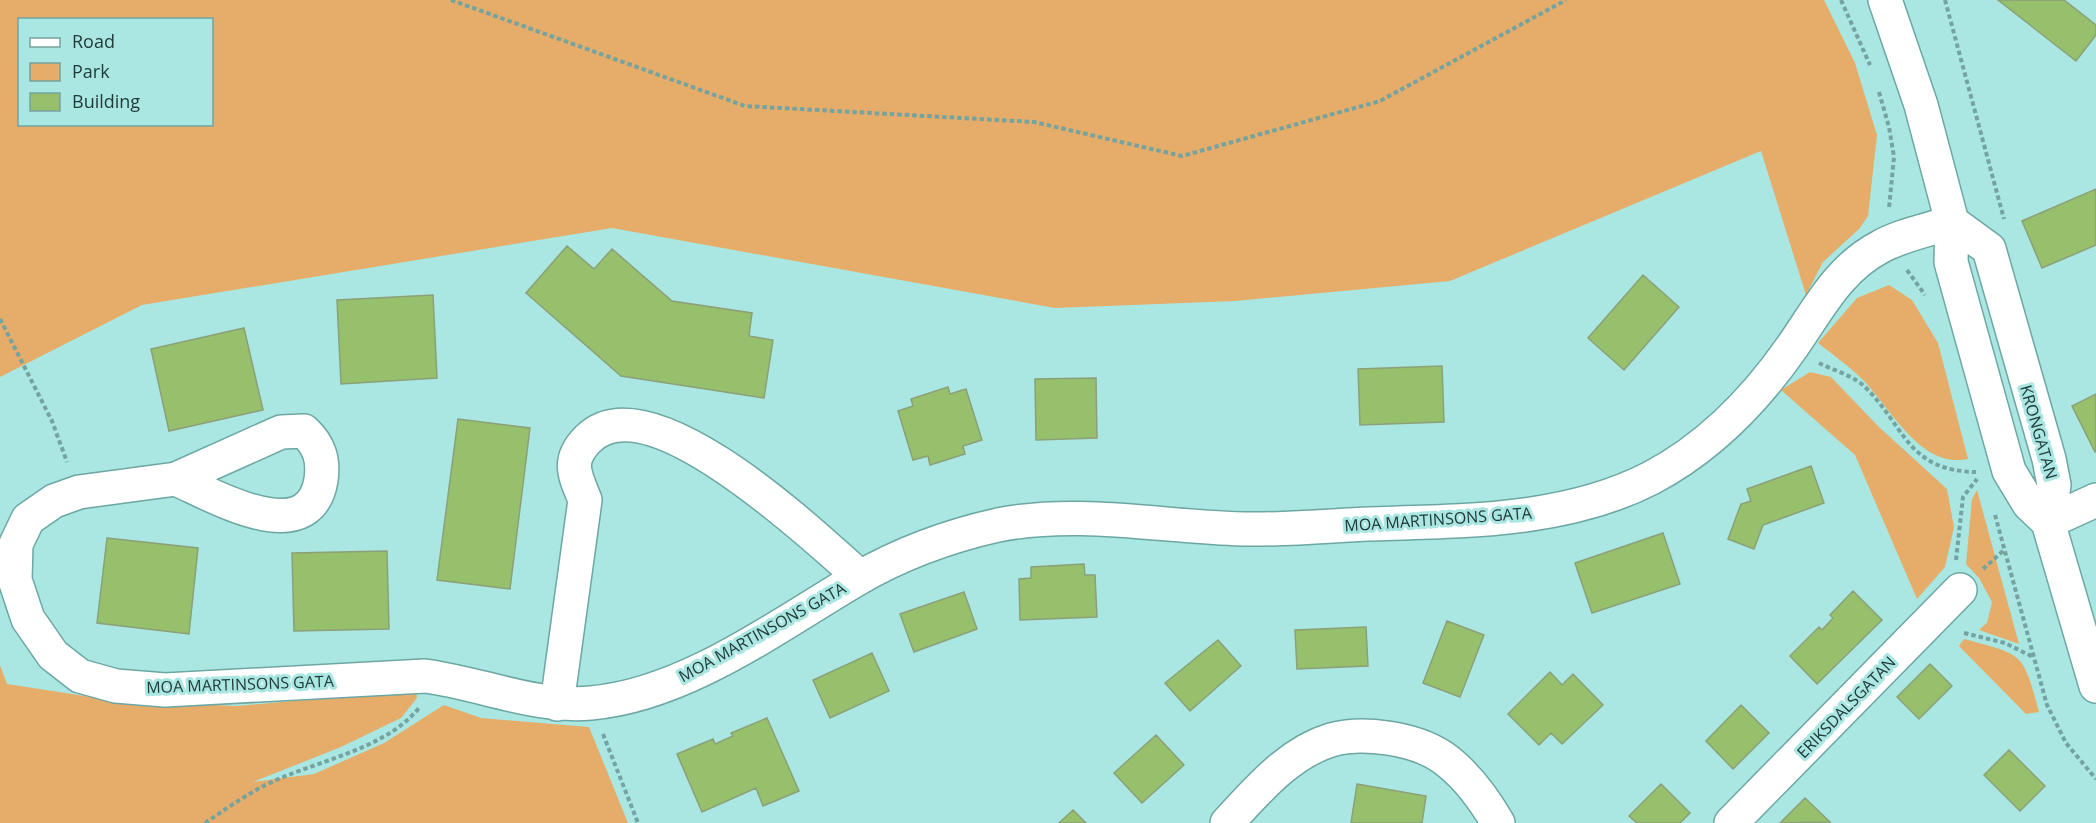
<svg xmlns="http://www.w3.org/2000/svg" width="2096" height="823" viewBox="0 0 2096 823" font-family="'Open Sans',sans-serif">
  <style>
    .green { fill: #e5ad69; fill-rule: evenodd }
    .building { fill: #97c06c; stroke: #8ba078; stroke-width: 1.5 }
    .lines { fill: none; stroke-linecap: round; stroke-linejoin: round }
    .street-casing { stroke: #6ca7a3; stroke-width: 36 }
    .secondary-casing { stroke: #6ca7a3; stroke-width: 36 }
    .path { stroke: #74a3a0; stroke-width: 4; stroke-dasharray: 4.5 3; stroke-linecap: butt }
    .street { stroke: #fff; stroke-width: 33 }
    .secondary { stroke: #fff; stroke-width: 33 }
    .labels { text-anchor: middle; stroke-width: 6; stroke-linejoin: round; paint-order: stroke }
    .street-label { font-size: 16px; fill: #223b39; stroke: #aae7e2 }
  </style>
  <rect width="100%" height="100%" fill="#aae7e2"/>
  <path class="green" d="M0,0H1824L1855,63L1877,135L1868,216L1859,229L1823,262L1806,295L1761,151L1450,281L1235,301L1055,308L612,228L142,305L0,377ZM20,20H212V124H20Z
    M1889,285L1912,300L1938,343L1968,459C1920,469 1891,408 1862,379C1849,366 1833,355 1818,343L1857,298Z
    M1810,372L1831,377L1879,427L1947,489L1954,527L1945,567L1917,599L1855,455L1781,390Z
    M1977,490L2019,644L1979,630L1987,623L1992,602L1979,578L1966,564L1972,499Z
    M1964,639C2024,655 2023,652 2039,712L2026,714L1959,646Z
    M0,665L7,684L111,700L236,706L416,690L417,698L401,718L341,747L253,782L314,774L384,743L444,705L481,718L589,727L628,823H0Z"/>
  <path class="building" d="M1998,0H2064L2096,25V35L2076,61Z
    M2096,189V245L2042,268L2022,221Z
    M567,246L594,269L612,249L672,301L752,313L749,336L773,340L764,398L621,376L526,293Z
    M1643,275L1679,307L1624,370L1588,338Z
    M433,295L437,378L341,384L337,300Z
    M244,328L263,410L169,431L151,349Z
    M1442,366L1444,422L1360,425L1358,369Z
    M1096,378L1097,438L1036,440L1035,379Z
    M948,387L950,394L966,389L982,440L963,446L965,454L930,465L928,456L913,460L898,411L913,406L911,399Z
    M2096,394V451L2095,452L2072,406Z
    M458,419L530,428L510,589L437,580Z
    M1811,466L1824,503L1763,525L1754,549L1728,539L1741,504L1751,501L1747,489Z
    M1663,533L1680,584L1592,613L1575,563Z
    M107,538L198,548L189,634L97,623Z
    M387,551L389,629L294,631L292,553Z
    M1084,564L1085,575H1095L1097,617L1020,620L1019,579L1031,578V567Z
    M1853,591L1882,620L1817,684L1790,656L1819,627L1822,630L1833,618L1830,615Z
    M964,592L977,629L914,652L900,614Z
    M1447,621L1484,635L1460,697L1423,683Z
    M1366,627L1368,666L1297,669L1295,630Z
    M1218,640L1241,666L1190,711L1165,683Z
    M872,653L889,691L830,718L813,680Z
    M1930,664L1952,686L1919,719L1897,697Z
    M1550,672L1562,685L1573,674L1603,705L1562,744L1551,733L1539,745L1508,714Z
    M1741,705L1769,733L1733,769L1706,741Z
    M767,718L799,791L763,806L756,788L702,812L677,754L713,739L715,744L733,736L731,733Z
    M1156,735L1184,765L1142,803L1114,773Z
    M2009,750L2045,786L2020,811L1984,775Z
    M1357,784L1426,796L1422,823H1351Z
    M1661,784L1690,813L1680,823H1637L1629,816Z
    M1805,798L1830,822L1780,823Z
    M1073,810L1086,823H1059Z"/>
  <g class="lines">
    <g class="street-casing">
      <path id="street" d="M176,479C213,495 309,552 321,480C324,459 319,445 304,431L281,432L176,479L79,492L54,501L28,519L16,544L15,580L28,619L53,655L80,676L116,686L165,690L425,676C480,683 534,708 591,703C685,695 777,626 857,579C900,554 949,536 998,525C1078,509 1163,527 1243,529C1285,530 1327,526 1369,524C1463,521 1566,522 1651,478C1708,448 1755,400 1792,347C1818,310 1838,269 1880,247C1901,235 1929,230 1952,222
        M2048,522L2096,500
        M557,704L585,500C575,475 566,461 588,439C649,378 816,538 860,577
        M1227,823C1256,792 1288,753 1331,740C1362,731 1414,738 1442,757C1465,773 1484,799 1498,823
        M1731,823L1960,590"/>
    </g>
    <g class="secondary-casing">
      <path id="secondary" d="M1885,0L1921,105L1952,222L1951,262L2009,471L2029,504L2048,522
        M1952,222L1989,249L2049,459L2054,485L2048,522L2096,686"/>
    </g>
    <path class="path" d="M451,0L745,106L1034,122L1182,156L1380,101L1566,0
      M1841,0L1870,65
      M1945,0L2004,219
      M1879,92L1889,127L1894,157L1889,208
      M1907,270L1925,295
      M0,319L52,421L67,462
      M1819,363C1833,370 1854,376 1865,387C1905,426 1907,471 1976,472
      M1995,515L2047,705L2066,743L2096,779
      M1956,560L1963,497L1977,479
      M1983,569L2004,550
      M1964,633L2005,643L2033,657
      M603,734L638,823
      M205,823C223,811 241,798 260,788C309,761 382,753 419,708"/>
    <use href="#street" class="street"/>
    <use href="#secondary" class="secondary"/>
  </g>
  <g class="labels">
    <g class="street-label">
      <text transform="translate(2039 432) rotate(74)" y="6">KRONGATAN</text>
      <text transform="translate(1438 519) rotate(-4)" y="6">MOA MARTINSONS GATA</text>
      <text transform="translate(762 632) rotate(-29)" y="6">MOA MARTINSONS GATA</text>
      <text transform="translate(240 684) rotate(-2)" y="6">MOA MARTINSONS GATA</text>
      <text transform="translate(1846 707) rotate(-46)" y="6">ERIKSDALSGATAN</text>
    </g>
  </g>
  <rect x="18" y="18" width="195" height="108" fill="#aae7e2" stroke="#74a29e" stroke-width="1.5"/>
  <rect x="30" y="38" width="30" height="9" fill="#ffffff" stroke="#74a29e" stroke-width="1.5"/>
  <text x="72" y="48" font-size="18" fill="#223b39">Road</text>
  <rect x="30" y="63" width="30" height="18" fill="#e5ad69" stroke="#74a29e" stroke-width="1.5"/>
  <text x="72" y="78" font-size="18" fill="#223b39">Park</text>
  <rect x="30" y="93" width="30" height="18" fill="#97c06c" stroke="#74a29e" stroke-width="1.5"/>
  <text x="72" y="108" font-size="18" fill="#223b39">Building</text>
</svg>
